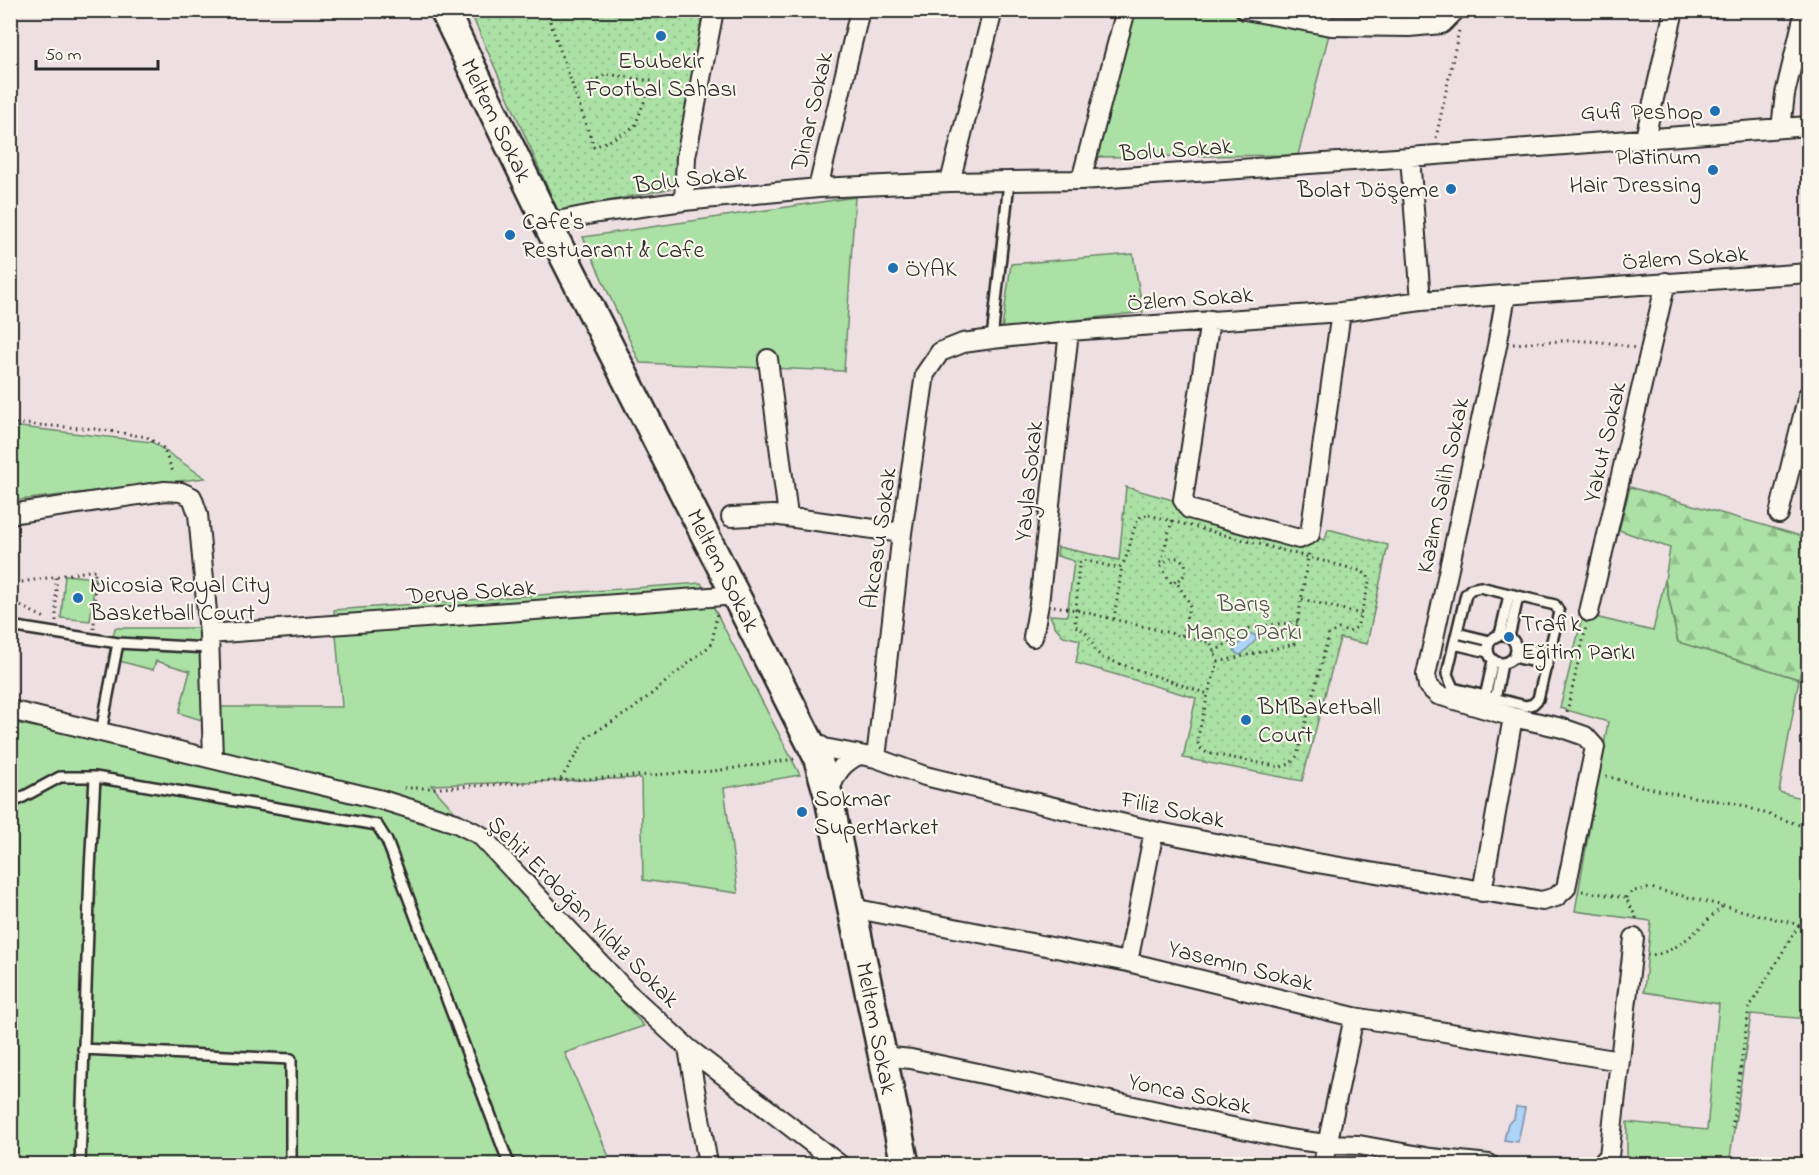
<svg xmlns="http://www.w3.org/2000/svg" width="1819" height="1175" viewBox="0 0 1819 1175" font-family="'Indie Flower',sans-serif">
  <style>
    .green { fill: #abe1a5; stroke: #6b8668; stroke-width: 1.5 }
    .forest { fill: url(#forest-firs); stroke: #6b8668; stroke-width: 1.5 }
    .park { fill: url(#park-dots); stroke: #6b8668; stroke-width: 1.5 }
    .water { fill: #add3f7; stroke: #7990a5; stroke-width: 1.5 }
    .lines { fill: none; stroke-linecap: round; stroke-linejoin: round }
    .service-casing { stroke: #2b2b2b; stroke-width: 14 }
    .minor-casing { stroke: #2b2b2b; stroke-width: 22 }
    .secondary-casing { stroke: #2b2b2b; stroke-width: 32 }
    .path { stroke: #2b2b2b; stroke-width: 3; stroke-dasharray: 1.5 4.5; stroke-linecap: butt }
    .service { stroke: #fbf7ec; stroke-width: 9 }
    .minor { stroke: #fbf7ec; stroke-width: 18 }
    .secondary { stroke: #fbf7ec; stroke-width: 27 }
    .poi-dot { fill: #1f6fb2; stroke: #fbf7ec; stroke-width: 2 }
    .labels { text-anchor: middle; stroke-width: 4.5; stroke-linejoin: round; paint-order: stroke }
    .poi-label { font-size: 24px; fill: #2b2b2b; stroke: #fbf7ec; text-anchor: start }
    .street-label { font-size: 24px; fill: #2b2b2b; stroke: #fbf7ec }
    .park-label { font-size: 24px; fill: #4b584a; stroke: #fbf7ec }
  </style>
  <defs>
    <pattern id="forest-firs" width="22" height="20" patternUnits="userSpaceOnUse" patternTransform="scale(1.5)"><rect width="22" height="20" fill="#abe1a5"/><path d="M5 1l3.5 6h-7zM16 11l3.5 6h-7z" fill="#93c18e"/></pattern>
    <pattern id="park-dots" width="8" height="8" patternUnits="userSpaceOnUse" patternTransform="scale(1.5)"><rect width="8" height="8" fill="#abe1a5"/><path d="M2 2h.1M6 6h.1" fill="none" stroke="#93c18e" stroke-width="1.8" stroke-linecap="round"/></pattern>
  </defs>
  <rect width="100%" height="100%" fill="#eedfe3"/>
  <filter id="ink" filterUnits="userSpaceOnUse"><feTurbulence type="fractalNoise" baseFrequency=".0167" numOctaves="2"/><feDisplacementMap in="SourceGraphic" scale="12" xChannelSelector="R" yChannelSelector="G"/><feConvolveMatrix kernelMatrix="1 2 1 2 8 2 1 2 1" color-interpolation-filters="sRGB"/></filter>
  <g filter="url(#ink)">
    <path class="green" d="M1135,11H1335L1298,155L1093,157Z
      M855,197L844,371L640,363L583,237Z
      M1133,254L1143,312L1002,329L1011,264Z
      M11,426L152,442L205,478L11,501Z
      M65,575L95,578L90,621L61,618Z
      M1665,580L1678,642L1799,679L1779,792L1808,800V1019L1751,1014L1729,1164H1627V1122L1707,1130L1719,1004L1644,992L1651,921L1575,911L1608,722L1560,708L1583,614L1653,631Z
      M701,583L800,775L724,788L738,893L643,880L641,778L431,785L644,1026L565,1053L612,1164H11L10,722L219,765L217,707H342L334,610Z
      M115,628H203L208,722L179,713L190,671L156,661L153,670L108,658Z"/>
    <path class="forest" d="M1630,487L1808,538V647L1799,679L1678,642L1665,580L1670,548L1619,530Z"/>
    <path class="park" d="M470,11H707L673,188L558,211Z
      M1126,487L1255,523L1325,540L1328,529L1388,545L1367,644L1340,638L1302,781L1183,758L1196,698L1076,663L1080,640L1063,636L1054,625L1050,615L1067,616L1074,561L1057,556L1058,547L1119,560Z"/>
    <path class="water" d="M1249,633L1256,636V640L1241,655L1237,654L1234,650Z
      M1516,1107L1525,1108L1518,1142L1504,1140L1508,1123L1514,1119Z"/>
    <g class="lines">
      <g class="service-casing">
        <path id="service" d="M992,339L1009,182
          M1480,587L1555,605L1559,612L1538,699L1533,704L1526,706L1453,688L1447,674L1466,594L1471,589Z
          M10,626L118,643L209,648
          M1457,633L1490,641
          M1488 649a14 14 0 1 1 28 0a14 14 0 1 1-28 0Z
          M1500,635L1509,595
          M1509,637L1518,597
          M1454,644L1488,652
          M1516,647L1549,654
          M1514,657L1547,665
          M1485,697L1493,661
          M1495,700L1502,664
          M101,732L118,643
          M10,804L60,777H95L377,825L387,841L509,1164
          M83,1049L291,1059V1164
          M80,1164L90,870L95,777"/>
      </g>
      <g class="minor-casing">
        <path id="minor" d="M1245,10L1331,26L1409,27L1442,24L1456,10
          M1781,128L1785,94L1805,10
          M1645,138L1674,10
          M1410,157L1421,301
          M1081,180L1126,10
          M950,182L993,10
          M818,188L860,10
          M684,201L686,157L714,10
          M547,223L598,213L684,201L818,188L950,182L1081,180L1410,157L1808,126
          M1210,320L1183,500L1189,509L1299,539L1310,534L1341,312
          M768,359L788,516
          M10,514L165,491L181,492L192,497L198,514L209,634L213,759
          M1779,514L1808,395
          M731,517L773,515L902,533
          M1589,612L1666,282
          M209,634L737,595
          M1033,637L1039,604L1069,331
          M10,710L382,800L456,823L480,835L627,992L688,1048L839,1164
          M809,738L824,748L876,758L925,776L1154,831L1311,862L1542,901L1556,897L1566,888L1595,747L1585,736L1562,728L1513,717L1438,695L1428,686L1426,675L1497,346L1506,295
          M876,758L902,533L925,374L940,352L963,343L992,339L1069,331L1341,312L1421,301L1808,273
          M828,794C836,774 839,765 859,755
          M1482,892L1513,717
          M852,908L1128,962L1354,1017L1620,1061
          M1128,962L1154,831
          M688,1048L708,1164
          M882,1056L911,1059L983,1074L1289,1139L1326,1144L1359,1145L1431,1158L1489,1164
          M1323,1164L1354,1017
          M1601,1164L1609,1156L1634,938"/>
      </g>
      <g class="secondary-casing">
        <path id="secondary" d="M444,10L547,223L817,756L828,794L905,1164"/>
      </g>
      <path class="path" d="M518,10L521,16L540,10
        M546,10L594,147L611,140L635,126L652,81L607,74L591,82
        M469,16L482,10
        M1436,138L1459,30
        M1513,344C1557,341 1592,337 1635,348
        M10,423L95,429L147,437L163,448L174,474
        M1149,515L1361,571L1368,576L1369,585L1357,627L1349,632L1339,629L1329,634L1297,756L1290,764L1281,767L1207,753L1200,748L1197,741L1208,694L1103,658C1089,647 1094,634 1075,626L1079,563L1083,560L1118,568C1131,561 1129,530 1141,516Z
        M1172,520L1160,565L1172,584L1176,581L1190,604L1182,636
        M1160,565L1171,558H1179L1185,563L1186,572L1182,578L1176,581
        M10,584L95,570L94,629
        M1302,599L1361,614
        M10,601L45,618
        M1054,606L1076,610L1211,643L1218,662L1208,694
        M1114,619L1122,566
        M56,621V575
        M1214,652L1251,627L1298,622
        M1218,662L1294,644L1309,551
        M1286,709L1307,713
        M1567,712L1586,627
        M1606,776L1637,785L1675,794L1738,804L1808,828
        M561,779L587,737L633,709L712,644L717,612
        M404,788H441L714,771L795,759
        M1582,891L1626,898L1636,917L1635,923
        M1626,898L1633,891L1651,888L1808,927
        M1647,955C1677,956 1701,925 1722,907
        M1732,1128L1749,1008L1808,910"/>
      <use href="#service" class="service"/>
      <use href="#minor" class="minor"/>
      <use href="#secondary" class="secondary"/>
    </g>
  </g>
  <g class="poi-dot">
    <circle cx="661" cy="36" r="6"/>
    <circle cx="1715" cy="111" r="6"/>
    <circle cx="1713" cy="170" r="6"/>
    <circle cx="1451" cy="189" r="6"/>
    <circle cx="510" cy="235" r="6"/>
    <circle cx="893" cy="268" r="6"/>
    <circle cx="78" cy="598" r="6"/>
    <circle cx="1509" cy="637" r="6"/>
    <circle cx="1246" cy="720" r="6"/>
    <circle cx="802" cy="812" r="6"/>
  </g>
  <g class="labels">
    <g class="poi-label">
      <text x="661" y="68" text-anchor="middle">Ebubekir<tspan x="661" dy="28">Footbal Sahası</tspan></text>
      <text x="1703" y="119" text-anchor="end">Gufi Peshop</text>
      <text x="1701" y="164" text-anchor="end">Platinum<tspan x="1701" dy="28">Hair Dressing</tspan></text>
      <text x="1439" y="197" text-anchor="end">Bolat Döşeme</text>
      <text x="522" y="229">Cafe's<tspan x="522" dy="28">Restuarant &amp; Cafe</tspan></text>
      <text x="905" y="276">ÖYAK</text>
      <text x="90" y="592">Nicosia Royal City<tspan x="90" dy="28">Basketball Court</tspan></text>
      <text x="1521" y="631">Trafik<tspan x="1521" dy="28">Eğitim Parkı</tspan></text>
      <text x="1258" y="714">BMBaketball<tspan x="1258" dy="28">Court</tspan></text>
      <text x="814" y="806">Sokmar<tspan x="814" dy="28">SuperMarket</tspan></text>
    </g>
    <g class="street-label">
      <text transform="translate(811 111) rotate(-77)" y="8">Dinar Sokak</text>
      <text transform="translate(497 120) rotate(64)" y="8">Meltem Sokak</text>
      <text transform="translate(1176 149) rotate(-4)" y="8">Bolu Sokak</text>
      <text transform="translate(690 178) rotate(-7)" y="8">Bolu Sokak</text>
      <text transform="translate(1685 257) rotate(-4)" y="8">Özlem Sokak</text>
      <text transform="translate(1190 298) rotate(-4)" y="8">Özlem Sokak</text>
      <text transform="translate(1604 442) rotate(-77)" y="8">Yakut Sokak</text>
      <text transform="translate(1028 481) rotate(-84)" y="8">Yayla Sokak</text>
      <text transform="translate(1442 485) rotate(-78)" y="8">Kazım Salih Sokak</text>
      <text transform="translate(878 538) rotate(-82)" y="8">Akcasu Sokak</text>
      <text transform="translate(724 570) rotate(63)" y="8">Meltem Sokak</text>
      <text transform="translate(471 591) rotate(-4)" y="8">Derya Sokak</text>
      <text transform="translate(1173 809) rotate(12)" y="8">Filiz Sokak</text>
      <text transform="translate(584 911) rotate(45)" y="8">Şehit Erdoğan Yıldız Sokak</text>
      <text transform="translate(1241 965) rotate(14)" y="8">Yasemın Sokak</text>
      <text transform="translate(877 1028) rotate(79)" y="8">Meltem Sokak</text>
      <text transform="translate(1190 1093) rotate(12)" y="8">Yonca Sokak</text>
    </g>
    <g class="park-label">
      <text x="1244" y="611">Barış<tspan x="1244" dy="28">Manço Parkı</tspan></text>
    </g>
  </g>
  <rect width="1819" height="1175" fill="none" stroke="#fbf7ec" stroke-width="36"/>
  <rect x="18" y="18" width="1783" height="1139" fill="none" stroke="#2b2b2b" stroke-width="2" filter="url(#ink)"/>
  <path d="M36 60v9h122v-9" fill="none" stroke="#2b2b2b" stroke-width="3"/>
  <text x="45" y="60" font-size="18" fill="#2b2b2b" stroke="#fbf7ec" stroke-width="4.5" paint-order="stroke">50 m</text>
</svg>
